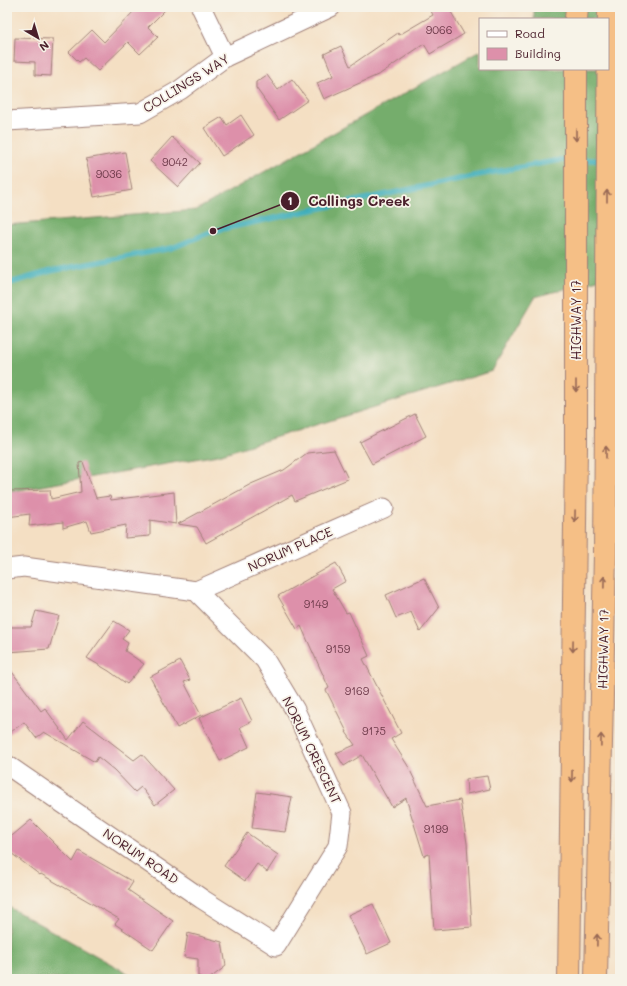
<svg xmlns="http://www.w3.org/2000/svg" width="627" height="986" viewBox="0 0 627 986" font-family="Mali,sans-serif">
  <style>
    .forest { fill: #74ad6c; stroke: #5f664c }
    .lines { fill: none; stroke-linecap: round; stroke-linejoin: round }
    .stream { stroke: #3eadba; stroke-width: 5.5 }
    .building { fill: #dd90aa }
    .minor-casing { stroke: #9f7f77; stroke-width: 21 }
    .highway-casing { stroke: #9f7f77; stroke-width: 24 }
    .minor { stroke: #fff; stroke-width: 19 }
    .highway { stroke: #f5bf86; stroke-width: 22 }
    .oneway { stroke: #976754 }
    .labels { text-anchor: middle; stroke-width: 3.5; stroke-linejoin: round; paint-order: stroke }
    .number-label { font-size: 11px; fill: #6f3b4b }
    .street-label { font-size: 13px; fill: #4a1f2b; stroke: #f7f3e8 }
    .leader { fill: none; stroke: #4a1f2b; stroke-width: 1.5 }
    .callout-dot { fill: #4a1f2b; stroke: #f7f3e8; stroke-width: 1.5 }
    .mark-label { font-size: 12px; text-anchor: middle; font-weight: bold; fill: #fff }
    .callout-label { font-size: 14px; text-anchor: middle; font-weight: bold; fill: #4a1f2b; stroke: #f7f3e8; stroke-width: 3.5; stroke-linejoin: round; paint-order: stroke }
  </style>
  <rect width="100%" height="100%" fill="#f7f3e8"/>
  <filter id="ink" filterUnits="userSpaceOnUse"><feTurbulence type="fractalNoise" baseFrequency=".025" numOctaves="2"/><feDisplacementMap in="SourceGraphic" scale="8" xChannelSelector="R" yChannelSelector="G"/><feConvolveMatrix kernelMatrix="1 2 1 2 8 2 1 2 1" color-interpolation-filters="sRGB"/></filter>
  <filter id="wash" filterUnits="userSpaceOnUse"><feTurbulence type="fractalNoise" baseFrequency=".012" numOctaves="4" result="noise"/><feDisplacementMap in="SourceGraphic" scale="16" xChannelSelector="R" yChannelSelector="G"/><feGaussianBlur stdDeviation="0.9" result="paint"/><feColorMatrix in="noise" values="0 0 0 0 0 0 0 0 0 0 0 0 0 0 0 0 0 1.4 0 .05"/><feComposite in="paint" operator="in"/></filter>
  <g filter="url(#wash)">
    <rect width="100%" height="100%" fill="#f4dfc3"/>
    <path class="forest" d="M534,7H620V274L535,297L492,371L218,455L7,492V225L196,210L480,51V69H608V19H534Z
      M7,906L138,979H7Z"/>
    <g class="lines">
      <path class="stream" d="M581,160H604
        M7,284L51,271L172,248L213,231L478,175L560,160H572"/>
    </g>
    <g id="blocks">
      <path class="building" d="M138,7H168L148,27L158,37L140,54L128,42L98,71L84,58L79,62L69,52L92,30L104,42Z
        M429,7H448L464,34L430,54L424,44L380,74L324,99L317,83L333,76L324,54L341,46L350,66L398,33L399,35L433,15Z
        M15,38L53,39L51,76L35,75V62L14,61Z
        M267,75L278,90L292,79L308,100L279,120L256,88V82Z
        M241,115L254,135L222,156L204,128L222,117L227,125Z
        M172,137L200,163L178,187L150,161Z
        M125,152L132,190L94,197L86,159Z
        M415,414L426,436L372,464L360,442Z
        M334,450L348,479L295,501L292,495L206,543L197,527L178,524L251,484L284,470L307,453Z
        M83,462L96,498L110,496L111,500L174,492L176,524L150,520V536L125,538L126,525L91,532L87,521L63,528V522L29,526L30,514L7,517V491L50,490L51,499L81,492L79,463Z
        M336,563L346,581L332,589L346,613L349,612L369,656L363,659L401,733L391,739L408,766L427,806L460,800L467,843L472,927L434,930L429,854L424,856L406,798L392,807L362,755L344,766L336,753L355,745L346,732H347L326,690L329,688L301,626L297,629L278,596Z
        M424,578L439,608L420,632L411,612L396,618L386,595Z
        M36,611L59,616L49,649L8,652V627H31Z
        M114,621L129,630L122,639L128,643L125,651L144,664L127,684L109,671L87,658Z
        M180,661L190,680L184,682L201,715L177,728L150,677Z
        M7,665L41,711L45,708L68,740L83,721L134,760L142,754L174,790L155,805L141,787L135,792L114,770L98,757L95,762L44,732L36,738L24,722L7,735Z
        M241,698L252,721L240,727L249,747L220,761L199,718Z
        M487,776L490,789L467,794L466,779Z
        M257,792L292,797L285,832L252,828Z
        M31,820L73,862L79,851L133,882L128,890L173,921L153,950L115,924L119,919L41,874L40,875L7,850V840Z
        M247,833L278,855L267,872L257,864L245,881L224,866Z
        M373,904L391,943L367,954L348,915Z
        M188,933L222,942L226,966L209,979H205L198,976V959L184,957Z"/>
    </g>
  </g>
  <g filter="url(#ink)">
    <use href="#blocks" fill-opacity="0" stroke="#9f7f77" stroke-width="1"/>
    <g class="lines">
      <g class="minor-casing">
        <path id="minor" d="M201,7L225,57
          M7,121L140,113L180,90L225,57L331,7
          M7,569L24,567L196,591L265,660L295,710L342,813L338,846L276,946L202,899L7,765
          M196,591L384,508"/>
      </g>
      <g class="highway-casing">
        <path id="highway" d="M576,19L577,7
          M569,979L576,448V69
          M596,979L605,553L609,7"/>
      </g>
      <use href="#minor" class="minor"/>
      <use href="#highway" class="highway"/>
    </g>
    <defs><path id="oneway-shaft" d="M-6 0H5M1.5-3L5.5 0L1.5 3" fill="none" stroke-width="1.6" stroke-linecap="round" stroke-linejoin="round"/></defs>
    <g class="oneway">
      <use href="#oneway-shaft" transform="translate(576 135) rotate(90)"/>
      <use href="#oneway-shaft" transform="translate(607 196) rotate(-90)"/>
      <use href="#oneway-shaft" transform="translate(576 386) rotate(90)"/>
      <use href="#oneway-shaft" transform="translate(606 452) rotate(-90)"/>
      <use href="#oneway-shaft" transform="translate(575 516) rotate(91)"/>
      <use href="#oneway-shaft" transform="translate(604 582) rotate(-89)"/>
      <use href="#oneway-shaft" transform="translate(573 646) rotate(91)"/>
      <use href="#oneway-shaft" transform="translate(601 740) rotate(-89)"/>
      <use href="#oneway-shaft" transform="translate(572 776) rotate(91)"/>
      <use href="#oneway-shaft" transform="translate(597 940) rotate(-89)"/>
    </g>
  </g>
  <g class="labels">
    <g class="number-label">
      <text x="439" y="34">9066</text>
      <text x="175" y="166">9042</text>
      <text x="109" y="178">9036</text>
      <text x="316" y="608">9149</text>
      <text x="338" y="653">9159</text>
      <text x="357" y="695">9169</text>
      <text x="374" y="735">9175</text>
      <text x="436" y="833">9199</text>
    </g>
    <g class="street-label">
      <text transform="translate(186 83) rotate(-32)" y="5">COLLINGS WAY</text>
      <text transform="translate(576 320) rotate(-90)" y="5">HIGHWAY 17</text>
      <text transform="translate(290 549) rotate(-24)" y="5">NORUM PLACE</text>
      <text transform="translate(603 649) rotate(-89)" y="5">HIGHWAY 17</text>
      <text transform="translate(312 750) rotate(64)" y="5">NORUM CRESCENT</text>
      <text transform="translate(141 856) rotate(34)" y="5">NORUM ROAD</text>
    </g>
  </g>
  <path class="leader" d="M213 231L290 201"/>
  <g class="callout-dot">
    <circle cx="213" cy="231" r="4"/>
    <circle cx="290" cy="201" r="10"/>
  </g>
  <g class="mark-label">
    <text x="290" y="205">1</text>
  </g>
  <g class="callout-label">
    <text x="359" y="206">Collings Creek</text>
  </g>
  <rect width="627" height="986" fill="none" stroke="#f7f3e8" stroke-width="24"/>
  <rect x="479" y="18" width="130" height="52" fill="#f7f3e8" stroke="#b29e9c"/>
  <rect x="487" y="31" width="20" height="6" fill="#ffffff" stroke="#b29e9c"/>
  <text x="515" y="38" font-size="12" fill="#4a1f2b">Road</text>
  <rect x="487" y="48" width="20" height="12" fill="#dd90aa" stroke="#b29e9c"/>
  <text x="515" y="58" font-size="12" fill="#4a1f2b">Building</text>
  <g transform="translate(38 38) rotate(142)" stroke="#f7f3e8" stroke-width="3" paint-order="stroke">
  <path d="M0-3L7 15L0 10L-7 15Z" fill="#4a1f2b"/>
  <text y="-6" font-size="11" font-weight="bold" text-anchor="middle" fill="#4a1f2b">N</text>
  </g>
</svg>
